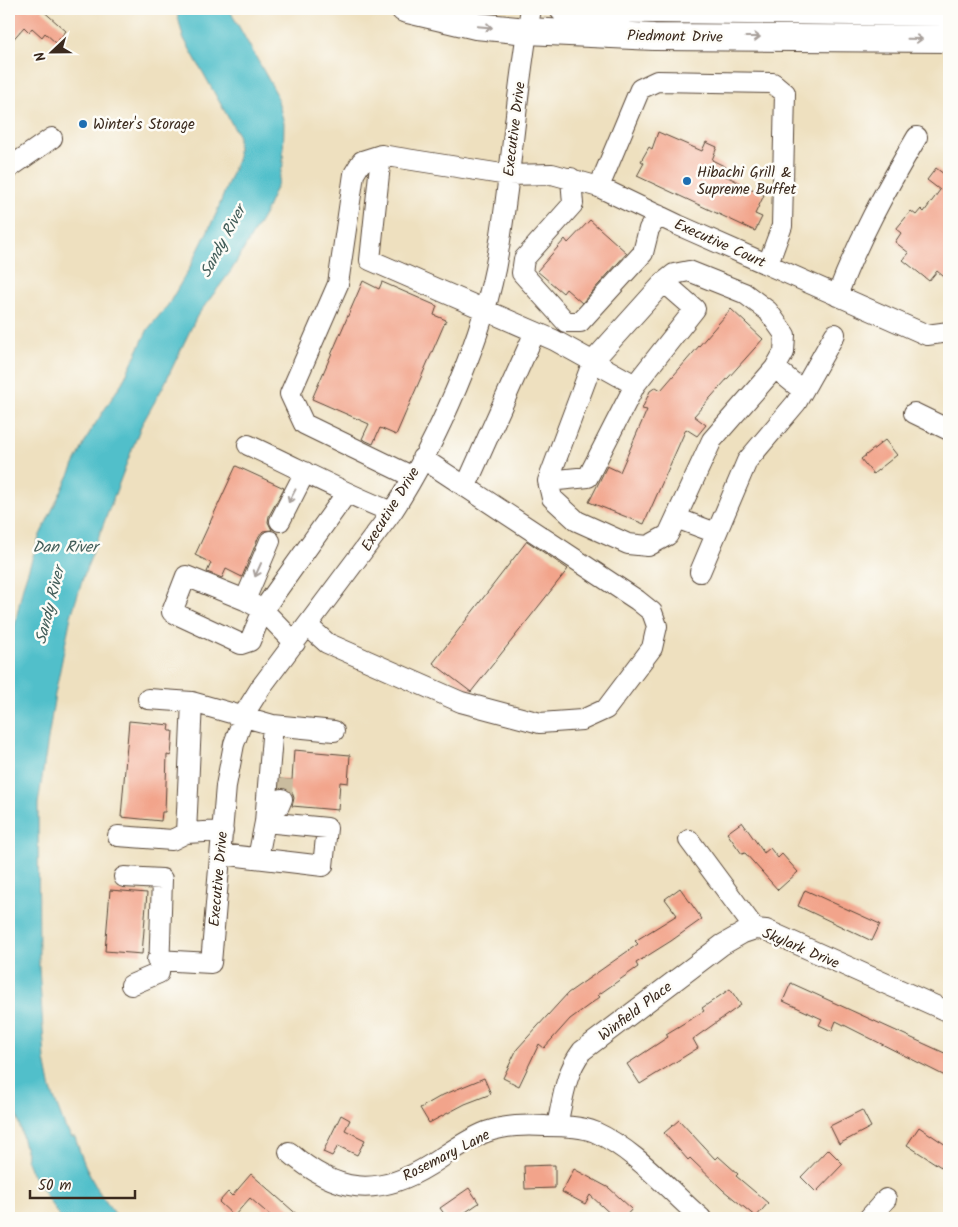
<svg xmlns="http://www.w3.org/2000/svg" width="958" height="1227" viewBox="0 0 958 1227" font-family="Kalam,sans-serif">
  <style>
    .water { fill: #51bfca; stroke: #467474 }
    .building { fill: #f2a48b }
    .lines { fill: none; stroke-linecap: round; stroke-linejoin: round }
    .minor-tunnel { stroke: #cabc9f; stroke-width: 20; stroke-dasharray: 20 10; stroke-linecap: butt }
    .minor-casing { stroke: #564536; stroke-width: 22 }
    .major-casing { stroke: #564536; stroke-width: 28 }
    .minor { stroke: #fff; stroke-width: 20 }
    .major { stroke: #fff; stroke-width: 26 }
    .oneway { stroke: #a79f9a }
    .poi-dot { fill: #1f6fb2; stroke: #fdfcf7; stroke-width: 2 }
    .labels { text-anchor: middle; stroke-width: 5; stroke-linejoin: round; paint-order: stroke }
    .street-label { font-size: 15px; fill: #3b2a1e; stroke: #fdfcf7 }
    .poi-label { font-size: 15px; fill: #3b2a1e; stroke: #fdfcf7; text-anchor: start }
    .water-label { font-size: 16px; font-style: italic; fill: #435e5a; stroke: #fdfcf7 }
  </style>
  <rect width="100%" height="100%" fill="#fdfcf7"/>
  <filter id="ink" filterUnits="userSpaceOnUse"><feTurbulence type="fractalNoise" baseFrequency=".02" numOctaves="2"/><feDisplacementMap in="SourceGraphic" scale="10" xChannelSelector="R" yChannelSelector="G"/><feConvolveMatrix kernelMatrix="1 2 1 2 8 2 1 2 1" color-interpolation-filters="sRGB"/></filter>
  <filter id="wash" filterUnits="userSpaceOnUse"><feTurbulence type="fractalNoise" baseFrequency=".0096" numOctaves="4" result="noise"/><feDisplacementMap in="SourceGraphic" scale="20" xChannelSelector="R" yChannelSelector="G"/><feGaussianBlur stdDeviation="1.12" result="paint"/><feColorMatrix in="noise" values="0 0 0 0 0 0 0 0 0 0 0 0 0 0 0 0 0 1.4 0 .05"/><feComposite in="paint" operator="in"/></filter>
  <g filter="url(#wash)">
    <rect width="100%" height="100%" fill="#eee0bf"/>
    <path class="water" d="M176,9H229L276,93L284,123L283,165L278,183L264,215L231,271L197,316L163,387L141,426L84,575L71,616L55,694L38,804L39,968L45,1060L51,1090L65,1127L72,1137H75C85,1169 96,1192 119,1218H60L32,1174L26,1159L27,1156L9,1083V653L23,586L40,535L90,432L123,381L148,329L168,305L189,269L216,214L238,157V135L183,37Z"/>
    <g id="blocks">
      <path class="building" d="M9,9H41L66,31L56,43L45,33L42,37L32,28L29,32L24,27L9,44Z
        M658,132L702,151L706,142L717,147L712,160L726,167L722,174L764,195L755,214L762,217L755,231L637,176L644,163L641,161L649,147L652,149Z
        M936,168L949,178V281L937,271L929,281L903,260L909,253L895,242L901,233L896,229L911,211L916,215L921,209L924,212L940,190L927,180Z
        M590,220L627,253L582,303L566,289L563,293L537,271L565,239L568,243Z
        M363,281L379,289L382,282L437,306L434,315L446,320L396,435L380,428L373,444L362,439L369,424L312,399Z
        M731,309L763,339L694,416L706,425L697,436L686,429L644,524L589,502L607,466L620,472L647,410L642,409L650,391L656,387L661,390Z
        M885,440L897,455L873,474L861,459Z
        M236,466L284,488L269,516L268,522L272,530L263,531L259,536L242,577L226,569L222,578L207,572L211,563L195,555Z
        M527,541L568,569L471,692L433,663Z
        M129,721L170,725L169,731H173L171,756L167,755L165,812H162L161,821L121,817Z
        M294,750L350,755L348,783L340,782L338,810L292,806L294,798L292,792L286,788L280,787V779L292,780Z
        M742,822L764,853L770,848L778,858L782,854L798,872L778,890L745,853L742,854L727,833Z
        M680,888L702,919L671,941L636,963L638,967L598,995L600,997L570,1019L544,1048L539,1044L519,1086L503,1078L517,1049L568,993L638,944L635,941L677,915L665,899Z
        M110,890L147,893L142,954L105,951Z
        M805,890L880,924L872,941L798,906Z
        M791,983L949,1055V1078L836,1021L832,1031L819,1025L822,1019L783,1001Z
        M730,989L741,1005L693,1039L698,1048L640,1084L627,1064L668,1037L666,1034L704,1011L702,1008Z
        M484,1078L491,1094L465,1104L429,1123L420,1108L443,1095Z
        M862,1110L871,1127L839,1144L830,1126Z
        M341,1115L350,1120L345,1130L365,1140L357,1155L338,1146L332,1156L323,1152Z
        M679,1120L715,1159L718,1156L738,1174L736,1176L768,1203L756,1217L723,1190L690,1158L688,1160L664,1133Z
        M919,1127L949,1147V1154L941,1167L907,1145Z
        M828,1149L843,1164L816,1192L801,1177Z
        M555,1165V1188L525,1189L524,1166Z
        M574,1169L609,1188L632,1209L624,1218H615L590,1195L585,1204L562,1192Z
        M251,1174L301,1218H273L250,1198L234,1216L219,1202L228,1192L232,1196Z
        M469,1188L479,1203L457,1218H447L440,1208Z"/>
    </g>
  </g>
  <g filter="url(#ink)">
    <use href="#blocks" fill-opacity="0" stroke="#564536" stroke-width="1"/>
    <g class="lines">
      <path class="minor-tunnel" d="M282,799L283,779"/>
      <g class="minor-casing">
        <path id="minor" d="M381,155L370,260L554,340L635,385L695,309L664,282L593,361L548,481L552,498L577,521L628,544L648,546L668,535L712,440L775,368L784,352L785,335L768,311L744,293L689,271L674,274L664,282
          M9,168L52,138
          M571,178L573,204L524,259L522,273L566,322H580L643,253L649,229L658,215
          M599,187L640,89L657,81L773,83L785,93L782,226L768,264
          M837,296C858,240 886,189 917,137
          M775,368L802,390
          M914,413L949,430
          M248,445C296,467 343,493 392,512
          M413,477L304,424L290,394L338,284L354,174L362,161L381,155L508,175L552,174L599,187L678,225L927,335L949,332
          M548,481L588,477L635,385
          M466,486L535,332
          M676,518L716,533
          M280,521L305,472
          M700,572L747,461L796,403L835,334
          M245,600L270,541
          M308,626L327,643L461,702L540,723L582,720L606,709L652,648L657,626L652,612L637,600L422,458
          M295,643L263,610L245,600L186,576L172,612L241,644L250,641L263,610L346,494
          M148,699L192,702
          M273,725L334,731
          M266,811L279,806L282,799
          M186,833L192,702L273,725L265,822L327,828L323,866L221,854
          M118,836L172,840L186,833L223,831
          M689,840L755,929
          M258,858L265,822
          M124,877L162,879L159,973L131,985
          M157,960L211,963L226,786L234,744L246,711L261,687L392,512C437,443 485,334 498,253C512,172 516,89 531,9
          M557,1126C563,1099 565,1073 582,1051L722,945L743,933L755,929L766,930L949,1012
          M289,1152C336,1193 377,1198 430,1165C449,1153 466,1140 486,1132C506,1125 525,1125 546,1126C561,1126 581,1126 595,1132C637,1151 667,1189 701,1218
          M869,1218L886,1199"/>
      </g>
      <g class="major-casing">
        <path id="major" d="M404,9L476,26L527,31L654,37L949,39
          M563,9L949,13"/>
      </g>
      <use href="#minor" class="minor"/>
      <use href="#major" class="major"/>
    </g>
    <defs><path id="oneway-shaft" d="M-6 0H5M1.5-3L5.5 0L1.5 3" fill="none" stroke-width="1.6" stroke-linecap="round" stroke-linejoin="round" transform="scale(1.25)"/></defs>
    <g class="oneway">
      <use href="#oneway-shaft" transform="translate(485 27) rotate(5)"/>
      <use href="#oneway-shaft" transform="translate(753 37)"/>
      <use href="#oneway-shaft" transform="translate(915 39) rotate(1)"/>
      <use href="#oneway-shaft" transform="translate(292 496) rotate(118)"/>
      <use href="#oneway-shaft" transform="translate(258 570) rotate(114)"/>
    </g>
  </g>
  <g class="poi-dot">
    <circle cx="83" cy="124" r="5"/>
    <circle cx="687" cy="181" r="5"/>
  </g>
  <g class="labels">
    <g class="street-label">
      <text transform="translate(675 36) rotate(1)" y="5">Piedmont Drive</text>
      <text transform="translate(514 129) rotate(-83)" y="5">Executive Drive</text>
      <text transform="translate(720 243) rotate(24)" y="5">Executive Court</text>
      <text transform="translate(390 509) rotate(-58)" y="5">Executive Drive</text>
      <text transform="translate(218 879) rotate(-85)" y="5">Executive Drive</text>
      <text transform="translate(801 948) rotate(23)" y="5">Skylark Drive</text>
      <text transform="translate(635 1011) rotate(-37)" y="5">Winfield Place</text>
      <text transform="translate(446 1155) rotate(-27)" y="5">Rosemary Lane</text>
    </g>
    <g class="poi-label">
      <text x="93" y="129">Winter's Storage</text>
      <text x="697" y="177">Hibachi Grill &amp;<tspan x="697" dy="17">Supreme Buffet</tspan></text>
    </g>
    <g class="water-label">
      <text transform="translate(222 241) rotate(-62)" y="6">Sandy River</text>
      <text x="65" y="552">Dan River</text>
      <text transform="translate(49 605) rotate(-76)" y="6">Sandy River</text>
    </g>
  </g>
  <rect width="958" height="1227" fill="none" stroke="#fdfcf7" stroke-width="30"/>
  <g transform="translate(52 52) rotate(248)" stroke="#fdfcf7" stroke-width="4" paint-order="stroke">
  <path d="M0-4L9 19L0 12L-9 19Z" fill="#3b2a1e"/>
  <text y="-8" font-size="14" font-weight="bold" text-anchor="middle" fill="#3b2a1e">N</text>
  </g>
  <path d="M30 1190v8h105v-8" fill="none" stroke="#3b2a1e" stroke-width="2.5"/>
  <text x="38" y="1190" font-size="15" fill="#3b2a1e" stroke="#fdfcf7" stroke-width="4" paint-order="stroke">50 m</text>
</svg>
